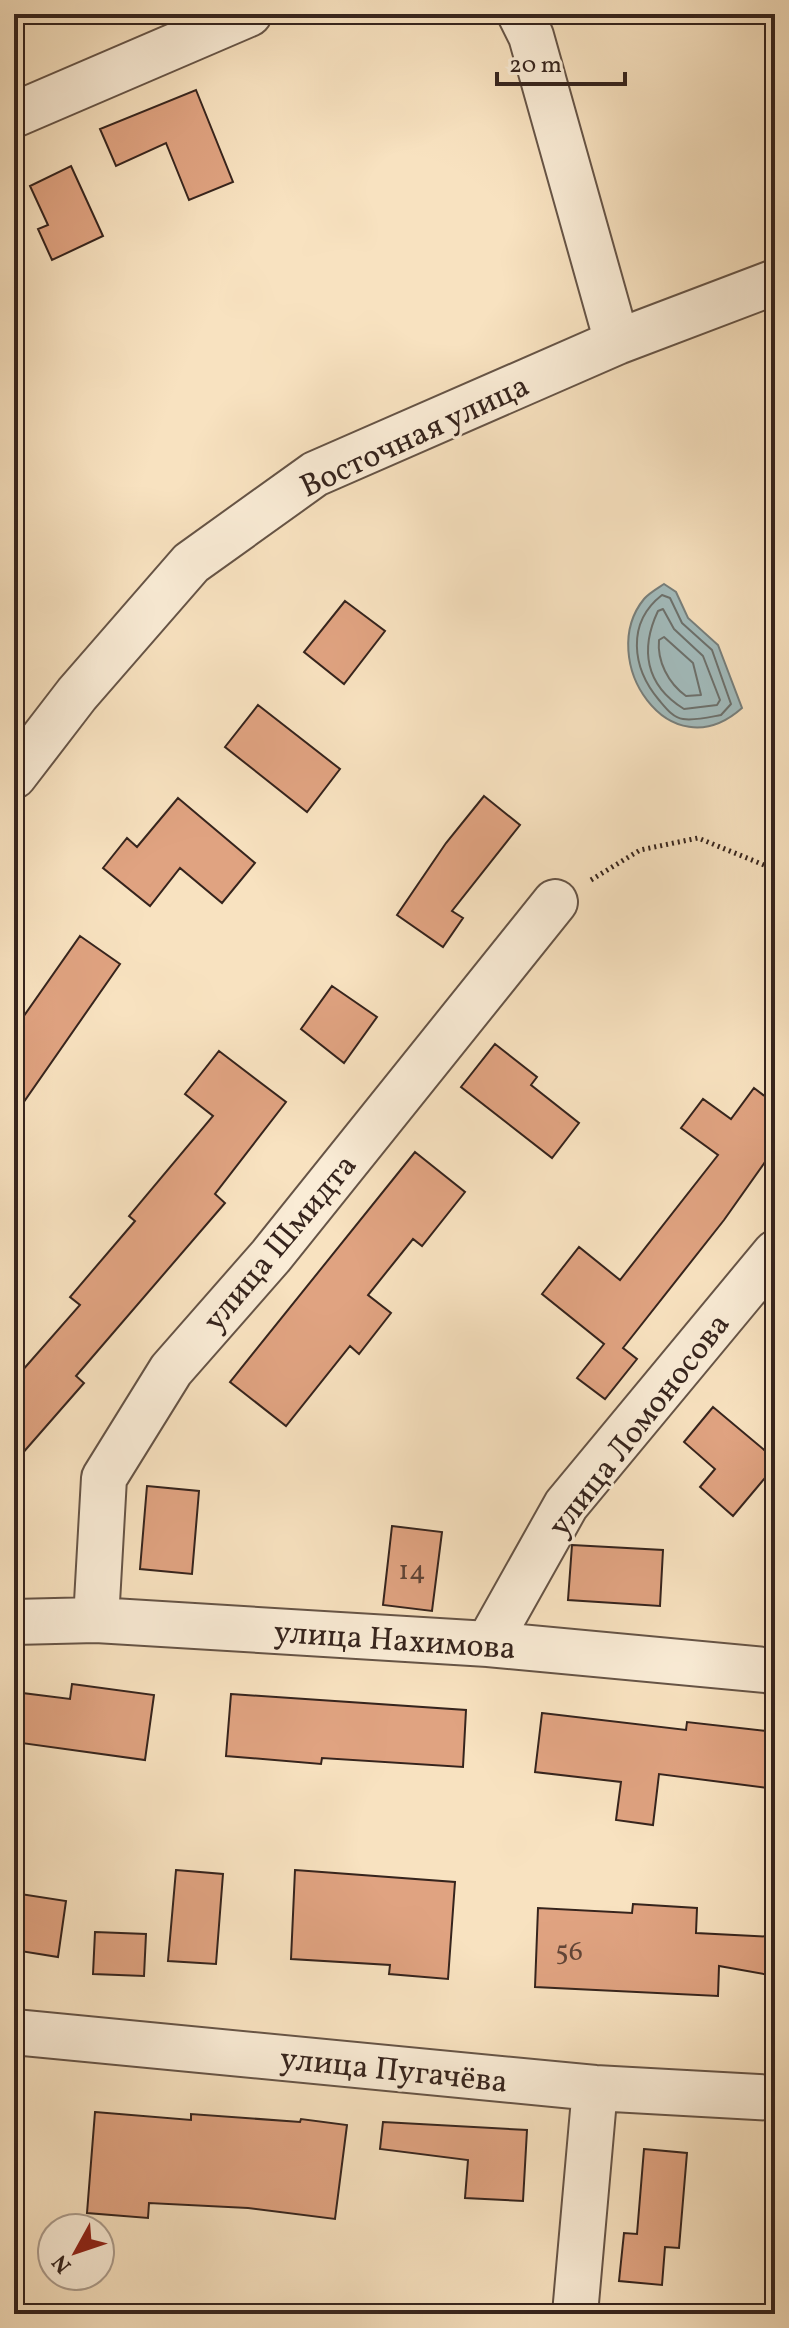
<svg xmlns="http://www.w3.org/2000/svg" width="789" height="2328" viewBox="0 0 789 2328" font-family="Vollkorn,serif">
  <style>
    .water { fill: #a2bbbc; stroke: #777f7c; stroke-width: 2 }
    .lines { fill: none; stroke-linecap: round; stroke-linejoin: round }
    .shore { stroke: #6c706c; stroke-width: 2 }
    .building { fill: #e0a381; stroke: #36241d; stroke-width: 2 }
    .minor-casing { stroke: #665446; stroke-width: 48 }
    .path { stroke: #36241d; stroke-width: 5; stroke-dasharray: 2 4; stroke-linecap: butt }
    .minor { stroke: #faecd6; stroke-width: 44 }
    .labels { text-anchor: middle; stroke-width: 6; stroke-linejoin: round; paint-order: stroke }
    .number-label { font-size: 28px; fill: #604436 }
    .street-label { font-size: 32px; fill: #36241d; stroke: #faecd6 }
  </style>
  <rect width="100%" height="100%" fill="#f8e2c0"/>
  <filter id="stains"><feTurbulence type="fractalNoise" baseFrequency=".0025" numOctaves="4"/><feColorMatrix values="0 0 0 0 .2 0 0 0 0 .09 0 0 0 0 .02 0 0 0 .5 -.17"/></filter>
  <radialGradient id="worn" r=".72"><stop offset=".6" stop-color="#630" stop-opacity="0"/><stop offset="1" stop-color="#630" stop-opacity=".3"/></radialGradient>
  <path class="water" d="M664,584L676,592L688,618L718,645L742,708C669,773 595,659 644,599C649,593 658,588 664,584Z"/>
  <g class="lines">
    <path class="shore" d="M662,595L670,598L682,623L712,650L731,704L721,715C710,717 694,721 683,719C673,718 665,707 659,700C632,668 626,623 662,595Z
      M663,609L674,629L703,656L720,700L717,705L684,709C645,685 640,649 658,611Z
      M664,637L693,663L701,695L686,696C668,683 657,661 659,640Z"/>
  </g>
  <path class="building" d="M196,90L233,182L189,200L166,143L116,166L100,129Z
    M71,166L103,236L52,260L38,229L48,225L30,186Z
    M345,601L385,631L344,684L304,652Z
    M258,705L340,769L307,812L225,747Z
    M484,796L520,825L452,911L463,918L443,947L397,915L446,843Z
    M178,798L255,863L222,903L180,868L150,906L103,868L127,838L137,847Z
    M80,936L120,964L14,1116V1030Z
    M332,986L377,1017L344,1063L301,1029Z
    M495,1044L537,1077L531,1085L579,1123L552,1158L461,1087Z
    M219,1051L286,1102L215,1194L225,1203L76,1376L84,1383L14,1463V1380L80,1305L70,1297L135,1221L129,1216L213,1116L185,1094Z
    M754,1088L775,1104V1148L724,1220L623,1348L637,1359L605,1399L577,1378L604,1344L542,1294L579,1247L620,1280L718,1155L681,1128L703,1099L731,1119Z
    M415,1152L465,1192L422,1246L413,1239L368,1295L391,1313L359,1354L350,1346L286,1426L230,1382Z
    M713,1407L775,1459V1466L733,1516L700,1487L715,1469L684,1442Z
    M147,1486L199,1491L192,1574L140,1569Z
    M392,1526L442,1532L432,1611L383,1605Z
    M572,1545L663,1550L660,1606L568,1600Z
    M72,1684L154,1695L145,1760L14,1742V1692L70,1699Z
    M231,1694L466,1710L463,1767L322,1758L321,1764L226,1756Z
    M542,1713L686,1730L687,1722L775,1732V1789L659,1774L653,1825L616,1820L621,1782L535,1772Z
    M176,1870L223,1874L216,1964L168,1961Z
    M295,1870L455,1882L448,1979L389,1974L390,1965L291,1959Z
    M14,1893L66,1901L58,1957L14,1950Z
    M633,1904L697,1908L696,1933L775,1937V1976L719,1966L718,1996L535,1987L538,1908L632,1913Z
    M95,1932L146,1934L144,1976L93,1974Z
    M95,2112L191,2120V2114L300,2122L301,2119L347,2125L335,2219L248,2208L149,2203L148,2218L87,2213Z
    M383,2122L527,2130L523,2201L465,2198L468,2160L380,2149Z
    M644,2149L687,2153L679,2248L665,2247L662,2285L619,2281L624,2233L637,2234Z"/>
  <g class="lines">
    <g class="minor-casing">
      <path id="minor" d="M520,14L531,36L617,342
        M14,115L249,14
        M14,776L77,694L191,563L315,474L617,342L775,282
        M96,1620L104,1478L171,1370L271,1256L555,902
        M14,1622L96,1620L488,1644L775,1671
        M488,1644L566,1505L775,1253
        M14,2032L595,2088L775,2098
        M575,2314L595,2088"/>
    </g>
    <path class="path" d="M591,880L640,850L698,838L769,867L775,875"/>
    <use href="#minor" class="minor"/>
  </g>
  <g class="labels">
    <g class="number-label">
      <text x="412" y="1579">14</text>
      <text x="569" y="1960">56</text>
    </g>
    <g class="street-label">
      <text transform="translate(414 435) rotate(-25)" y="11">Восточная улица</text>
      <text transform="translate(279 1242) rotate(-50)" y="11">улица Шмидта</text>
      <text transform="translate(638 1424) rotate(-52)" y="11">улица Ломоносова</text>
      <text transform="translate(395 1639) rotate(4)" y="11">улица Нахимова</text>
      <text transform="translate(394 2069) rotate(6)" y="11">улица Пугачёва</text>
    </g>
  </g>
  <rect width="789" height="2328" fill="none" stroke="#f8e2c0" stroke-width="48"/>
  <rect x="16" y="16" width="757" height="2296" fill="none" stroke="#36241d" stroke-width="4"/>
  <rect x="24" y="24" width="741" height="2280" fill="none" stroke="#36241d" stroke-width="2"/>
  <g transform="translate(76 2252) rotate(230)"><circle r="38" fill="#faecd6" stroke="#ac9c8c" stroke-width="2"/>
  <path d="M0-6L14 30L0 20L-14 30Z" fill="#8f2418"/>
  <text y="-12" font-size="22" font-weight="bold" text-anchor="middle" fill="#36241d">N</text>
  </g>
  <path d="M497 72v12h128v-12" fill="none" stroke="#36241d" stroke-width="4"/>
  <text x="509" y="72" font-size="24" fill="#36241d" stroke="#faecd6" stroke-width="6" paint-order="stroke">20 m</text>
  <rect width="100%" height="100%" filter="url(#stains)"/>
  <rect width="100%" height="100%" fill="url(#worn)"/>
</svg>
